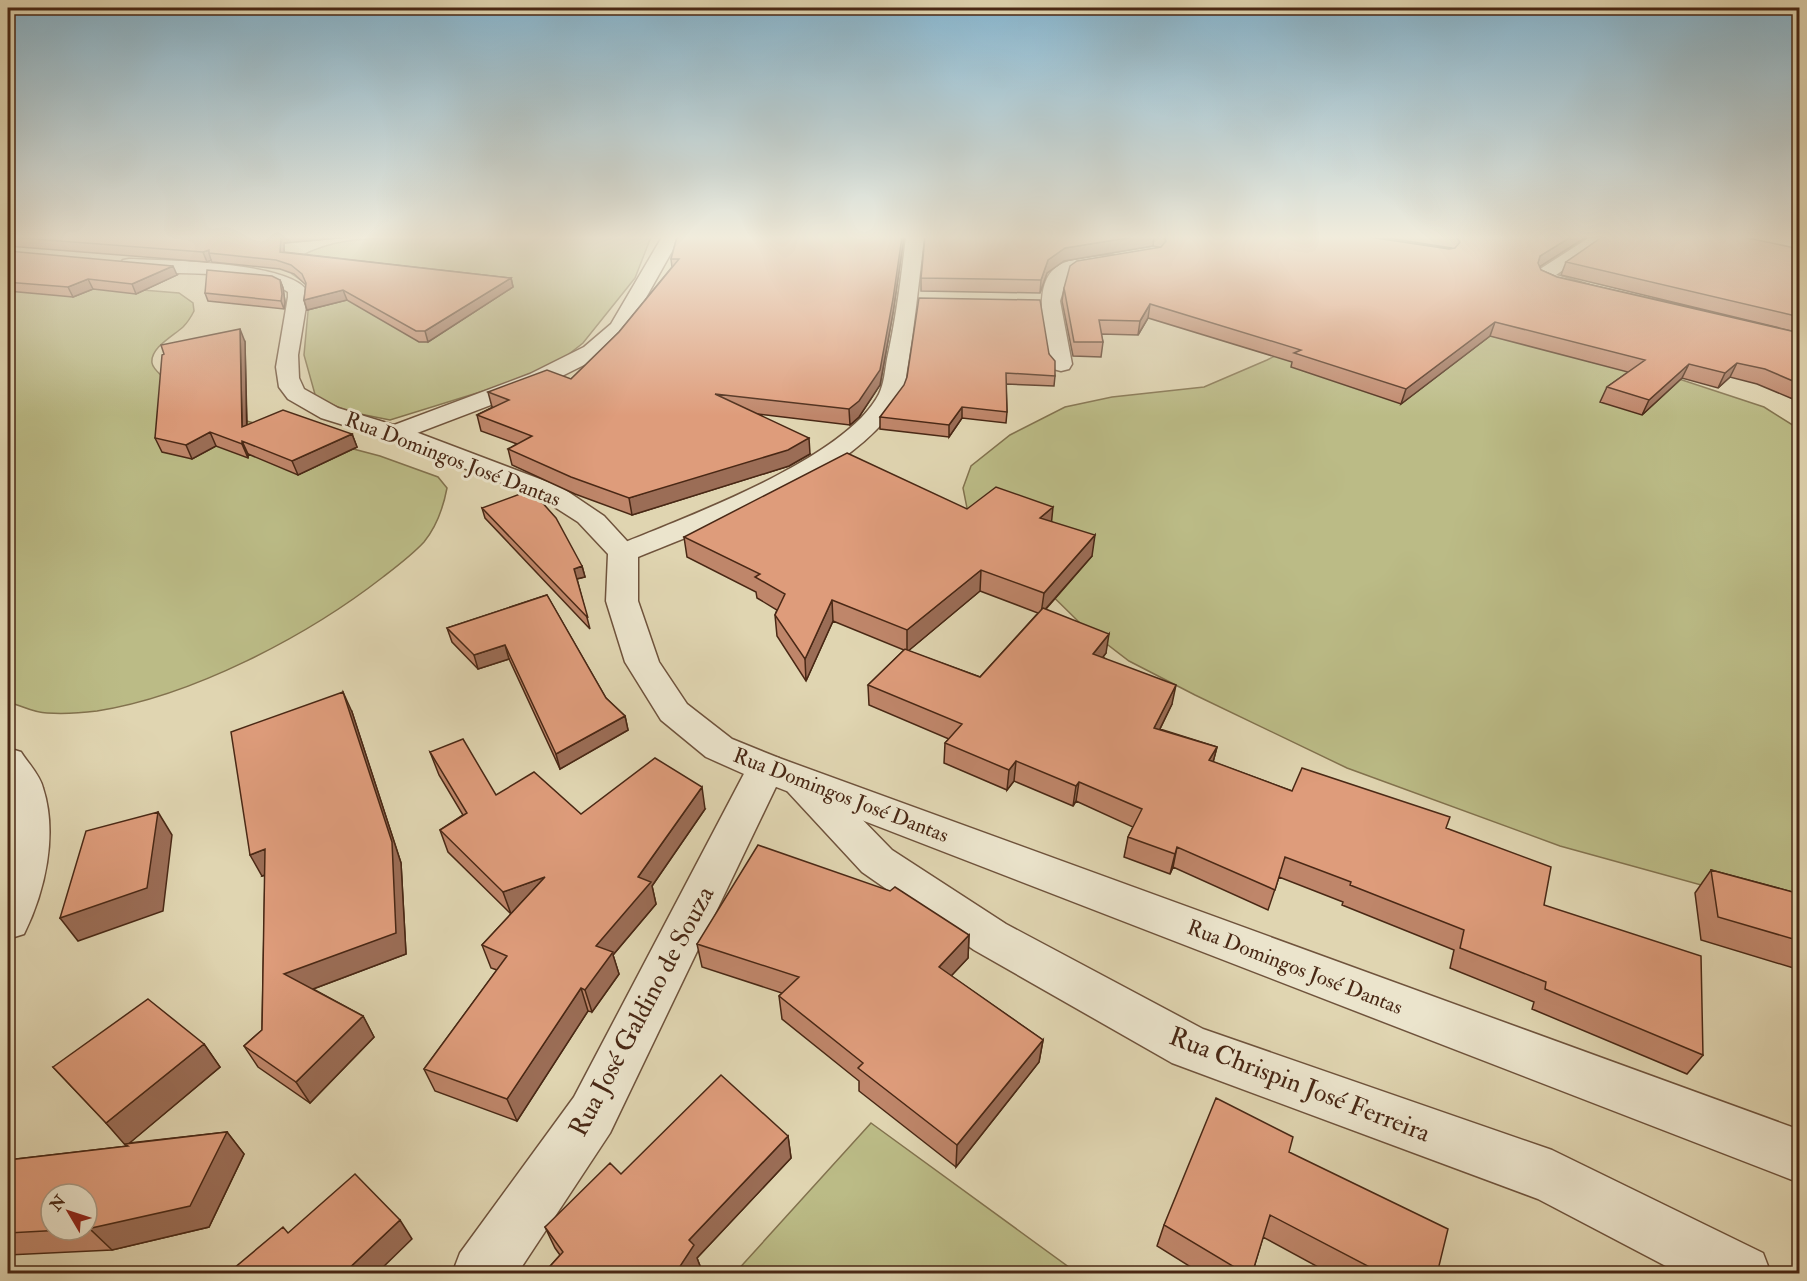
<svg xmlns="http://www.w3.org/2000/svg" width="1807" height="1281" viewBox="0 0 1807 1281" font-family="'IM FELL Double Pica',serif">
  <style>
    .green { fill: #bbbb86; stroke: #82724e; stroke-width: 1.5 }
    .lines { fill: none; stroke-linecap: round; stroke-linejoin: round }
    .minor-casing { stroke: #6f533c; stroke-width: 3 }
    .tertiary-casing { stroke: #6f533c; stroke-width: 3 }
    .minor { fill: #ebe4cc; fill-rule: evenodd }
    .tertiary { fill: #ebe4cc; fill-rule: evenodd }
    .wall { fill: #bf866a; stroke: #492815; stroke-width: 1.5; fill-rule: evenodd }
    .shaded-wall { fill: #9b6d56; stroke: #492815; stroke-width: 1.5 }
    .building { fill: #de9c7b; stroke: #492815; stroke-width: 1.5 }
    .labels { text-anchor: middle; stroke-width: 6; stroke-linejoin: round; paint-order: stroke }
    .street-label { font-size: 21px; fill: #492815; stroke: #ebe4cc }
    .near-street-label { font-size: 26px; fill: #492815; stroke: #ebe4cc }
  </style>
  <rect width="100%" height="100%" fill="#e0d5b1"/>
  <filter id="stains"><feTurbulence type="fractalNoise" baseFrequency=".00333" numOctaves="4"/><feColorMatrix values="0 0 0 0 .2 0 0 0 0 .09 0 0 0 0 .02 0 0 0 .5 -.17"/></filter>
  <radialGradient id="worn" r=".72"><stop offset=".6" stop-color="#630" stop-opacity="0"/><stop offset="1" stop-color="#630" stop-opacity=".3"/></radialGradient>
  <path class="green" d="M447,237H651L635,278L583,343L560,361L506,384L390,420L350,412L316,398L304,355L310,290L305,283L292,274L289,264C332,231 396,239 447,237Z
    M8,279L179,293L193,303L194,311C191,317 187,323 183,327C173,336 150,348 152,363C153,369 160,374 164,378L243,420L380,456L438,477L447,488C443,509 437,526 424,542C412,555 396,567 383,577C306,637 192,696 97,711C81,713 62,714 47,713C34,713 20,705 8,702Z
    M1388,313L1667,375L1764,407L1799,429V912L1560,846L1347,768L1195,695L1129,661L1082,625L968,513L963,488L971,466L1010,435L1065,407L1112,397L1204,387L1267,360L1309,339Z
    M871,1123L1077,1273H735Z"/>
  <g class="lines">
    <g class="minor-casing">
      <path id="minor" d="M662,237H680L629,328L600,357L546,384L404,438L395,440L386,438L383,433L386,428L530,374L584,347L611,324Z
        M906,237H924C919,280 915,322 908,364C906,374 906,386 902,395C861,475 713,526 633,559L623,562L613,559L608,553L613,547C681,519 845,460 879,394C884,384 885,370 887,359C896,319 901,278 906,237Z
        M1590,237H1611L1556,275L1589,285L1592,289L1589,293L1582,295L1538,282L1535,275L1537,271Z
        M1112,255L1118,256L1121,260L1118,264L1075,272L1067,277L1060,301L1072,364L1069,369L1061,371L1053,369L1050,364C1046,335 1029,281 1061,264C1076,257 1096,257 1112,255Z
        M8,748L21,752C28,763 40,775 43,788C58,834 45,892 24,934L8,939Z
        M766,755L779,758L785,768L610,1133L517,1274H452L460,1253L574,1097L747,768L753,758Z
        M802,768L816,772L892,850L1006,924L1203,1029L1552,1150L1763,1253L1771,1274H1681L1538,1199L1172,1063L974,950L862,872L788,792L783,782L788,772Z"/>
    </g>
    <g class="tertiary-casing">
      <path id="tertiary" d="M129,259C160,260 300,262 308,294L298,355L299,378L304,389L338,408L413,431L561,487L604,516L638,553V601L659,662L687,704L732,739L779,758L1800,1130V1183L753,778L706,757L661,720L625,662L606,601L608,554L578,522L542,499L395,441L321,418L288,399L279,387L276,367L288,297V292C255,266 165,278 123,268L120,264L123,260Z"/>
    </g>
    <use href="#minor" class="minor"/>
    <use href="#tertiary" class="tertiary"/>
  </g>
  <path class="wall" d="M8,237H348L284,243V252L511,278L513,287L428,342H419L347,300L307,310L304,300L306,285L294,274L280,269L212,262L211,260L207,262L8,246Z
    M677,237H904L893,313L880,385L859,417L850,425L758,414L810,454L789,466L632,515L575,494L512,465L508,449L517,444L481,431L477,415L493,407H492L488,392L571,379L619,332L672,267L671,259Z
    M925,237H1369L1449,249L1452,248L1381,237H1586L1539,267L1541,270L1557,277L1800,333V402L1757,384L1730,377L1718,388L1682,378L1642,415L1600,402L1607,387L1628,372L1490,336L1401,404L1291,367L1292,362L1148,318L1138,335L1101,334L1103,342L1101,357L1073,356L1062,301L1064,288L1159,247L1153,246L1064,261L1047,273L1040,293L921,291V278Z
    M1800,249V333L1561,275L1566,262Z
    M8,251L177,275L136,294L93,289L73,297L8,291Z
    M280,280L283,288L285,302L284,309L208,301L205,293Z
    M245,342L247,425L352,434L357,447L298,475L248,454V458L216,446L192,459L162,452L155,438Z
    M1049,354L1055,376L1054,386L1006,384L1007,412L1006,423L962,418L949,437L880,429V417Z
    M482,508L582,566L585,577L577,579L590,629L485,518Z
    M967,509L1052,522L1092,556L1046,609L1106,653L1103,657L1172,704L1160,729L1217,747L1213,762L1292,791L1446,828L1544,905L1703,1055L1687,1074L1532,1009L1534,1002L1450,968L1454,950L1342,905L1343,902L1279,877L1268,910L1173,867L1170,874L1124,857L1128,837L1133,827L1076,801L1073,806L1014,781L1007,790L944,763L945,743L949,739L869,705L868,685L904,650L833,621L806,681L777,636L775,615L777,610L757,598L756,592L687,557L684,537ZM980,591L1038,613L980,677L908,651Z
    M547,595L606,698L625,716L628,730L560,769L509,659L478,669L452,642L447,628Z
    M352,712L401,863L406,954L313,989L363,1016L374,1037L310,1103L258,1067L244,1046L262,1030L265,875L262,876Z
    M430,752L496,795L581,814L705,809L652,886L656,904L613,955L619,974L592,1012L588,1011L517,1121L435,1091L424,1069L497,970L491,968L482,945L511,914L448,852L440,830L463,815L439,775Z
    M1711,870L1800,894V970L1701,940L1695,893Z
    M969,935L968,958L951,976L1043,1040L1039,1062L956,1167L859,1091V1081L782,1019L779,996L782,993L702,967L697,944Z
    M204,1044L220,1067L129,1143L227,1132L244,1154L209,1227L112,1250L8,1255V1160L128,1146L53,1067ZM87,1194V1230H51Z
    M788,1136L791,1158L697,1258L700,1266L695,1274H543L560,1255L555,1248L545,1227L621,1174Z
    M1289,1152L1437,1274H1331L1263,1237L1252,1274H1202L1157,1246L1164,1225Z"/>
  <path class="shaded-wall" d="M281,237H348L284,243V261L280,252Z
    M902,237H904L893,313L880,385L859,417L850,425L849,409Z
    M1133,237H1154L1153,246L1064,261L1047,273L1040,293L1041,280L1048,260L1065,248Z
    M1571,237H1586L1536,269L1540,256Z
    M209,250V253L211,260L207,262L203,252Z
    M173,266L177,275L136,294L132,284Z
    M511,278L513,287L428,342L425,331Z
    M88,279L93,289L73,297L68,287Z
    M280,280L283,288L285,302L284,309L281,301Z
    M343,290L347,300L307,310L304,300Z
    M1150,304L1148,318L1138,335L1140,321Z
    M1495,322L1490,336L1401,404L1406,389Z
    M240,329L245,342L247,441L242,427Z
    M1737,363L1730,377L1718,388L1725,373Z
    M1689,364L1682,378L1642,415L1649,400Z
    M962,407V418L949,437V425Z
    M210,432L216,446L192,459L186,445Z
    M352,434L357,447L298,475L292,461Z
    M809,438L810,454L789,466L632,515L629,498Z
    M242,441L248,454V458L242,444Z
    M1053,507L1051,527L1040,518Z
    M1095,535L1092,556L1041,614L1044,593Z
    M582,566L585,577L576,579L574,569Z
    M981,570L980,591L907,652V630Z
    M832,600L833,621L806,681L805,659Z
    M1109,634L1106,653L1091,673L1093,654Z
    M505,645L509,659L478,669L474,655Z
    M1176,685L1172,704L1151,747L1154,728Z
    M343,692L352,712L401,863L406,954L297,995L284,974Z
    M625,716L628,730L560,769L556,754Z
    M1217,747L1212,766L1209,760Z
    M1016,761L1014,781L1007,790L1009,770Z
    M1079,782L1076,801L1073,806L1076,786Z
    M702,787L705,809L652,886L656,904L613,955L619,974L592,1012L585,990L596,946L638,877Z
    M158,812L172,835L163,911L78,941L60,918Z
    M1177,847L1173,867L1170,874L1175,854Z
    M265,849L277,871L262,876L250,855Z
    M545,877L511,914L503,892Z
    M969,935L968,958L938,990L939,967Z
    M581,988L588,1011L517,1121L507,1099Z
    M363,1016L374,1037L310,1103L296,1082Z
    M1043,1040L1039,1062L956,1167L957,1145Z
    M204,1044L220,1067L126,1146L106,1123Z
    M227,1132L244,1154L209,1227L112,1250L90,1229Z
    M788,1136L791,1158L697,1258L700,1266L695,1274H675L689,1240Z
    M400,1220L412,1239L376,1274H343Z"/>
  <path class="building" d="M8,237H281L280,252L511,278L425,331H416L343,290L304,300L306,283L302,274L291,265L276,260L209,253V250L203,252Z
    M677,237H902L893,299L880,370L859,401L849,409L715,394L809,438L788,450L629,498L571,477L508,449L532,436L477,415L509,400L488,392L547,370L571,379L619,332L679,259H671Z
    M925,237H1133L1065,248L1048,260L1041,280L921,278Z
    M1164,237H1369L1449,249L1455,248L1460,242L1456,237H1571L1540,256L1538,263L1541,270L1557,277L1800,333V384L1765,369L1737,363L1725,373L1689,364L1649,400L1607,387L1645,360L1495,322L1406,389L1294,353L1301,350L1150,304L1140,321L1099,320L1103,342H1074L1064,288L1070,266L1077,261L1161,247L1166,241Z
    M1602,237H1743L1800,249V317L1566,262Z
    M8,251L173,266L132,284L88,279L68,287L18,283L8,282Z
    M207,270L272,276L280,280L282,294L281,301L205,293Z
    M919,298L1040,300L1049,354L1055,361V376L1006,373L1007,412L962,407L949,425L880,417L904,385L907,377Z
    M240,329L242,427L283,410L352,434L292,461L242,441V444L210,432L186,445L155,438L162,355L164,354L161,345Z
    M847,453L967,509L996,487L1053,507L1040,518L1095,535L1044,593L981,570L907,630L832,600L805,659L775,615L785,594L755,577L760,574L684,537Z
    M531,490L556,518L582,566L574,569L588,618L482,508Z
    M547,595L606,698L625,716L556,754L505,645L474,655L447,628Z
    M1043,608L1109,634L1093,654L1176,685L1154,728L1217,747L1209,760L1292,791L1302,768L1450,817L1446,828L1551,867L1544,905L1701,956L1703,1055L1545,989L1546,982L1460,948L1464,930L1350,885L1351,882L1285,857L1275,890L1177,847L1175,854L1128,837L1142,809L1079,782L1076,786L1016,761L1009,770L945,743L962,724L868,685L905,649L980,677Z
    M343,692L392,842L396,933L284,974L363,1016L296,1082L244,1046L262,1030L265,849L250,855L231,732Z
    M463,739L496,795L534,772L581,814L655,758L702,787L638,877L651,882L596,946L613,952L585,990L581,988L507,1099L424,1069L507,956L482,945L545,877L503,892L440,830L467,813L430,752Z
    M158,812L147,888L60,918L86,831Z
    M758,845L890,891L895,887L969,935L939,967L1043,1040L957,1145L858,1068L863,1063L779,996L799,977L697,944Z
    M1711,870L1800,894V941L1718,917Z
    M148,999L204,1044L106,1123L53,1067Z
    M721,1075L788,1136L689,1240L694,1245L675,1274H543L563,1252L545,1227L610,1163L621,1174Z
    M1216,1098L1293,1137L1289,1152L1448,1229L1437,1274H1383L1270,1215L1252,1274H1246L1164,1225Z
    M227,1132L190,1206L87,1229V1194H51V1230H63L8,1233V1160L128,1146L125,1144Z
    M355,1174L400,1220L343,1274H227L283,1227L288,1233Z"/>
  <linearGradient id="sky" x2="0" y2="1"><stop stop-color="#86b6d0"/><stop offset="0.57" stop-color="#f1ecdc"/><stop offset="1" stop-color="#f1ecdc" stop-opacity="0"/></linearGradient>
  <rect width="1807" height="416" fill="url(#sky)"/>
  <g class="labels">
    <g class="street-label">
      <text transform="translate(453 459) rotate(21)" y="7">Rua Domingos José Dantas</text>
      <text transform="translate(841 795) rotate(21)" y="7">Rua Domingos José Dantas</text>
      <text transform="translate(1295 967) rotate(21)" y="7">Rua Domingos José Dantas</text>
    </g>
    <g class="near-street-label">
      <text transform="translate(641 1011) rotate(-62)" y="9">Rua José Galdino de Souza</text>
      <text transform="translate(1300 1084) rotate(21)" y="9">Rua Chrispin José Ferreira</text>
    </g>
  </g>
  <rect width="1807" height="1281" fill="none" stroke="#e0d5b1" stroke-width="30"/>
  <rect x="9" y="9" width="1789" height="1263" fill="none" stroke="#492815" stroke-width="3"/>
  <rect x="15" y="15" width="1777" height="1251" fill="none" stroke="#492815" stroke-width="1.5"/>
  <g transform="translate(69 1212) rotate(309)"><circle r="28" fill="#ebe4cc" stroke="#aa9983" stroke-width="1.5"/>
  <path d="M0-4.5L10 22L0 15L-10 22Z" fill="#8f2418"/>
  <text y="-9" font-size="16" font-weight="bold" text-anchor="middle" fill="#492815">N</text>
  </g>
  <rect width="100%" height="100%" filter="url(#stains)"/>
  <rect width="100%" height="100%" fill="url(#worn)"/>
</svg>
